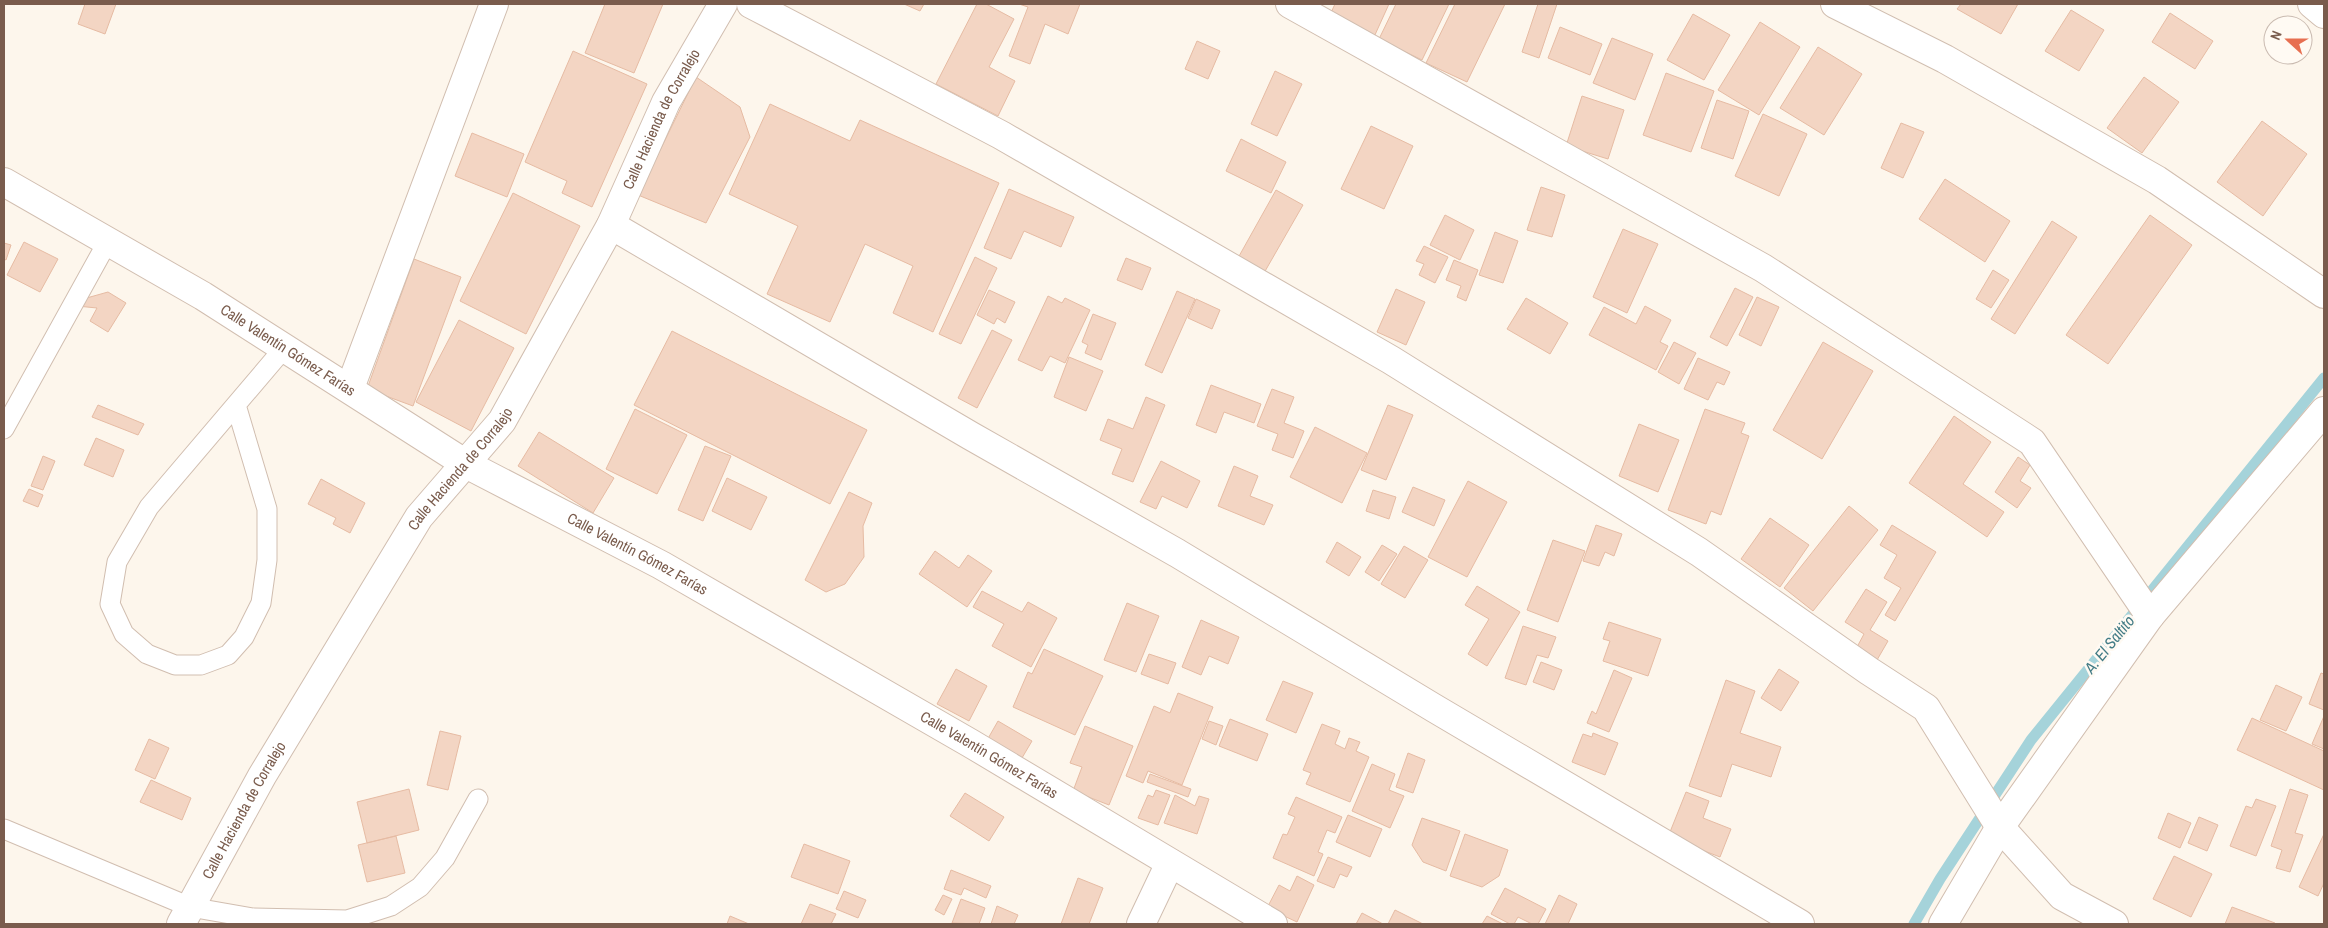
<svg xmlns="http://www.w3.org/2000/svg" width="2328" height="928" viewBox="0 0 2328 928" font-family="'Archivo Narrow',sans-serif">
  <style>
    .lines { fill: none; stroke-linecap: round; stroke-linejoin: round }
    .stream { stroke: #a5d3da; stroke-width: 11 }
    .building { fill: #f3d5c3; stroke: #e6bba3 }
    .service-casing { stroke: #d1beb0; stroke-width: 21 }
    .minor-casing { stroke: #d1beb0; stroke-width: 30 }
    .service { stroke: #fff; stroke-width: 19 }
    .minor { stroke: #fff; stroke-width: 28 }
    .labels { text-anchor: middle; stroke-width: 5; stroke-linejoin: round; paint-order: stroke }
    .street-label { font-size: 15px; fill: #7a5c4d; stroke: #fffaf3 }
    .water-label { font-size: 16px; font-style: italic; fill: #437c86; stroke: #fffaf3 }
  </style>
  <rect width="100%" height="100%" fill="#fdf6ec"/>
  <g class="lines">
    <path class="stream" d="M1914,924L1940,879L2031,740L2324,378"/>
  </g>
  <path class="building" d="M85,4H116L105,34L78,24Z
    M605,4H663L634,73L585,53Z
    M904,4H924L920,11Z
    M977,4H986L1014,19L989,67L1015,81L998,116L936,84Z
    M1019,4H1080L1068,34L1045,24L1030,64L1009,56L1028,7Z
    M1335,4H1389L1374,37L1329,17Z
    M1396,4H1449L1422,60L1379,39Z
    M1455,4H1505L1467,82L1426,63Z
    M1538,4H1557L1539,58L1522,52Z
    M1961,4H2018L2001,34L1957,9Z
    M2071,10L2104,30L2079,71L2045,51Z
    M2170,13L2213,41L2195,69L2152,42Z
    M1693,14L1730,35L1704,80L1667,60Z
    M1760,22L1800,47L1759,115L1718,90Z
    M1560,27L1602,44L1590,75L1548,58Z
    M1612,38L1653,54L1635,100L1593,83Z
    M1197,41L1220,51L1208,79L1185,69Z
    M1818,47L1862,74L1824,135L1780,108Z
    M573,51L647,84L592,207L562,193L567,181L525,162Z
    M1275,71L1302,84L1277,136L1251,124Z
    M1666,73L1714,91L1691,152L1643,135Z
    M696,77L740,107L750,137L706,223L638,195Z
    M2144,77L2179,102L2142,153L2107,128Z
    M1582,96L1624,110L1608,159L1566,146Z
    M1717,100L1749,111L1733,159L1701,148Z
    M770,104L850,141L860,120L999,183L933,332L893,313L913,266L865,244L830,322L767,294L798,226L729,194Z
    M1763,114L1807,134L1779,196L1735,176Z
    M2262,121L2307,154L2263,216L2217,182Z
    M1901,123L1924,132L1903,178L1881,168Z
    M1371,126L1413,146L1384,209L1341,189Z
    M472,133L524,154L507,197L455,176Z
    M1241,139L1286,162L1271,193L1226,171Z
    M1945,179L2010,221L1985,262L1919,219Z
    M1541,187L1565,195L1552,237L1527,230Z
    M1009,189L1074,217L1061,247L1024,231L1011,259L984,248Z
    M1276,190L1303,205L1264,273L1238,258Z
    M513,193L580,226L526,334L460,301Z
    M1445,215L1474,230L1460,260L1430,245Z
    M2150,215L2192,245L2108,364L2066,335Z
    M2052,221L2077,237L2015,334L1991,319Z
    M1623,229L1658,244L1627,313L1593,297Z
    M1495,232L1518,241L1503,283L1479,275Z
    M24,242L58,259L40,292L7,275Z
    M4,243L11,245L6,260L4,259Z
    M1424,246L1448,257L1435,283L1419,275L1424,264L1416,261Z
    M975,257L997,268L961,344L939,334Z
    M1126,258L1151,268L1142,290L1117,280Z
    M414,259L461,277L413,406L367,389Z
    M1454,260L1478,270L1466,301L1457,297L1461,286L1446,280Z
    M1993,270L2009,280L1991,308L1976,299Z
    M1735,288L1753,297L1727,346L1710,337Z
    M1396,289L1425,302L1406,345L1377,332Z
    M989,290L1015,302L1005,323L997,318L994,324L977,315Z
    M1177,291L1195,299L1162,373L1145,365Z
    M108,292L126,303L108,332L90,321L97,308L77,306L83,299Z
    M1048,296L1062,303L1065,298L1090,310L1065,363L1050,356L1042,371L1018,360Z
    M1757,297L1779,307L1761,346L1739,335Z
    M1526,298L1568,323L1550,354L1507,329Z
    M1196,299L1220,310L1212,329L1188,318Z
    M1645,306L1671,320L1660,342L1668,346L1656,370L1589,335L1604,307L1636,324Z
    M1093,314L1116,323L1101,360L1085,353L1088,345L1082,342Z
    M459,320L514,348L471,431L416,402Z
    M992,330L1012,340L977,408L958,398Z
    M672,331L867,430L830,504L634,405Z
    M1674,342L1696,353L1679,384L1658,372Z
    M1823,342L1873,371L1822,459L1773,430Z
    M1069,357L1103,371L1086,411L1054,397Z
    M1698,358L1730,372L1724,385L1717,382L1708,400L1684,389Z
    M1211,385L1261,404L1254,423L1224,412L1216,433L1196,425Z
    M1272,389L1294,397L1284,423L1304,431L1293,458L1272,450L1278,434L1257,426Z
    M1146,397L1165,405L1133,482L1112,474L1122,449L1100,440L1108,419L1133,429Z
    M98,405L144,424L138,435L92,417Z
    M1388,405L1413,415L1386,480L1361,470Z
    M635,409L687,435L657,494L606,469Z
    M1705,409L1745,423L1741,433L1749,436L1721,515L1711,511L1706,524L1668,510Z
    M1954,416L1991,442L1963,484L2004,512L1987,537L1909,483Z
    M1639,424L1679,440L1658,492L1619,476Z
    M1315,427L1367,453L1342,503L1290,477Z
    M539,432L614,478L593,513L518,466Z
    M96,438L124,450L113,477L84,465Z
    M705,446L731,456L703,521L678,510Z
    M43,456L55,461L43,490L31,486Z
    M2018,457L2030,465L2020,481L2031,488L2017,508L1995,492Z
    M1161,461L1200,481L1187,508L1162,496L1156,509L1140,502Z
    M1234,466L1258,476L1250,496L1273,505L1264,525L1218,506Z
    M727,478L767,497L751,530L712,511Z
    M321,479L365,503L350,533L333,524L336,518L308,504Z
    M1468,481L1507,502L1467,577L1428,557Z
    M1413,487L1445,500L1434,526L1402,512Z
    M29,489L43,495L38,507L23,501Z
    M1373,490L1396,497L1389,519L1366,511Z
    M849,492L872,503L863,526L864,557L845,584L826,592L805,580Z
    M1849,506L1878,530L1813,611L1784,588Z
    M1770,518L1809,545L1780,587L1741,559Z
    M1596,525L1622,534L1614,556L1605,552L1599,566L1583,561Z
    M1892,525L1936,552L1895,621L1885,615L1901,588L1884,578L1897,555L1880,545Z
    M1553,540L1585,551L1558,622L1527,610Z
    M1337,542L1361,557L1349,576L1326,562Z
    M1382,545L1397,554L1379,581L1365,572Z
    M1404,546L1428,560L1405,598L1381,584Z
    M935,551L959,568L968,555L992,571L967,607L919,574Z
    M1477,586L1520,612L1487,666L1468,654L1489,619L1465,605Z
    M1866,589L1887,602L1870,630L1888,641L1877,660L1857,647L1864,634L1845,622Z
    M982,591L1022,612L1028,602L1057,618L1031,667L992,646L1004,624L973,607Z
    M1127,603L1159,616L1136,672L1104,660Z
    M1201,620L1239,637L1228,664L1209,656L1201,675L1182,667Z
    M1609,622L1661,639L1648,676L1603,661L1610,641L1603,639Z
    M1523,626L1556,637L1548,658L1537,655L1526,685L1505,678Z
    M1044,649L1103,676L1075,735L1013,707L1028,672L1032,674Z
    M1149,654L1176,663L1168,684L1141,674Z
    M1541,662L1562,670L1554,690L1533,682Z
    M956,669L987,686L969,721L937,704Z
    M1779,669L1799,682L1781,711L1761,698Z
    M1614,670L1632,678L1609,732L1587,723L1592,711L1596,714Z
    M2321,673L2324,674V710L2309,704Z
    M1726,680L1755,691L1740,733L1781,747L1771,777L1732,764L1721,797L1689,786Z
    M1283,681L1313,693L1296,733L1266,720Z
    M2276,685L2302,697L2286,731L2260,720Z
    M1178,693L1213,707L1182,785L1148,771L1143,783L1126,776L1154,706L1170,713Z
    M2324,716V749L2312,744Z
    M2252,718L2324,751V790L2237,750Z
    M1230,719L1268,734L1257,761L1219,746Z
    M998,721L1032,741L1019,763L986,742Z
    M1209,721L1223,726L1216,745L1202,739Z
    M1322,724L1340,731L1335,744L1345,749L1349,738L1360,742L1356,751L1369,757L1350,802L1306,784L1311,773L1303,770Z
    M1085,726L1133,746L1109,805L1073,791L1082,767L1070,763Z
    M440,731L461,736L448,790L427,785Z
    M1593,733L1618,743L1605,775L1572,762L1583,734L1592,737Z
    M149,739L169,748L155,779L135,770Z
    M1408,753L1425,760L1413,793L1396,787Z
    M1372,764L1395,774L1389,790L1404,796L1390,828L1352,811Z
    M1150,774L1191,789L1188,797L1147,782Z
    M151,780L191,798L182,820L140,802Z
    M409,789L419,830L367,843L357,802Z
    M2290,789L2308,795L2295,833L2303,835L2290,872L2276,868L2282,850L2271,846Z
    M1156,790L1170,795L1158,825L1138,818L1148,795L1153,797Z
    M1686,792L1709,801L1703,818L1731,829L1720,857L1668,837Z
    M965,793L1004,817L989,841L950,816Z
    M1175,795L1195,806L1199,796L1209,799L1197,834L1164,823Z
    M1296,797L1342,817L1335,833L1327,830L1318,852L1323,854L1314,876L1273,858L1283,834L1287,835L1295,817L1288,814Z
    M2256,799L2276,806L2256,856L2230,846L2246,806L2252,808Z
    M2168,813L2191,823L2180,848L2158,838Z
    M1348,815L1382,829L1370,857L1336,842Z
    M2199,817L2218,825L2207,851L2188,843Z
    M1422,818L1460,831L1446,871L1423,862L1412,845Z
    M1465,834L1508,850L1499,876L1482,887L1450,876Z
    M2324,834V883L2318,896L2299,887Z
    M396,836L405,873L367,882L358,845Z
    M804,844L850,861L838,894L791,877Z
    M2174,856L2212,874L2191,917L2153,899Z
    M1328,857L1352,867L1347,877L1340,874L1334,888L1317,881Z
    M951,870L991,886L986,898L964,888L961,895L944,889Z
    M1297,876L1314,885L1297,922L1267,908L1279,885L1290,891Z
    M1078,878L1103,888L1089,924H1061Z
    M1505,888L1546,909L1538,924H1532L1518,917L1514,924H1510L1491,914Z
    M844,891L866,900L858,918L836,909Z
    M943,895L952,899L944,915L935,910Z
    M1559,895L1577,904L1568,924H1545Z
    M961,899L985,908L979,924L952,923Z
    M810,904L836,914L831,924H801Z
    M997,906L1018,915L1014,924H991Z
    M2232,907L2275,923L2274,924H2225Z
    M1395,910L1423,924H1388Z
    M1362,913L1383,924H1356Z
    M730,916L749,924H727Z
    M1487,916L1503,924H1482Z"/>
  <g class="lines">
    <g class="service-casing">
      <path id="service" d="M236,405L267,509V560L261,603L244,637L228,655L201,665H175L147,654L124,634L110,604L117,562L149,507L285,347
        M4,429L108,241
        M4,829L190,907L253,918L347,920L391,906L420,887L445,858L478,799"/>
    </g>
    <g class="minor-casing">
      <g id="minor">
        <path d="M751,4L1001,135L1391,360L1699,552L1869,671L1926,708L2000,827L2062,896L2114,924"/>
        <path d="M1290,4L1763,268L2032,442L2150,616"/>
        <path d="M1835,4L1945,59L2157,180L2324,294"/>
        <path d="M2312,4L2324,14"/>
        <path id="s1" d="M4,182L203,296L466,464L661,565L970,743L1273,924"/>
        <path d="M611,225L971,436L1177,553L1434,708L1800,924"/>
        <path d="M350,388L494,4"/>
        <path id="s2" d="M181,924L262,776L419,517L502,421L611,225L666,102L723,4"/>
        <path d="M1141,924L1170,863"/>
        <path d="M1943,924L2000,827L2150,616L2324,411"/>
      </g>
    </g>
    <use href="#service" class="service"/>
    <use href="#minor" class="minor"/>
  </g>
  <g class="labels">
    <g class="street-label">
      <text dy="5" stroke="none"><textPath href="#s2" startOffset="940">Calle Hacienda de Corralejo</textPath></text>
      <text dy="5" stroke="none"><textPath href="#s1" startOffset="330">Calle Valentín Gómez Farías</textPath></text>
      <text dy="5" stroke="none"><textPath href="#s2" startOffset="535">Calle Hacienda de Corralejo</textPath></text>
      <text dy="5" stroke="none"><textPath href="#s1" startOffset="735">Calle Valentín Gómez Farías</textPath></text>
      <text dy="5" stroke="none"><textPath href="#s1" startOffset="1140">Calle Valentín Gómez Farías</textPath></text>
      <text dy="5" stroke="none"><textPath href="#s2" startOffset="130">Calle Hacienda de Corralejo</textPath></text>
    </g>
    <g class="water-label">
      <text transform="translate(2109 644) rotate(-51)" y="6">A. El Saltito</text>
    </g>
  </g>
  <rect width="2328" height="928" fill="none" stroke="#7a5c4d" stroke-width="10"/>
  <g transform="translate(2288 40) rotate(291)"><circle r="24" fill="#fffaf3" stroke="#cabbb1"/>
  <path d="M0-4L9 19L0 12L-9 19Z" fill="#e76f51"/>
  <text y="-8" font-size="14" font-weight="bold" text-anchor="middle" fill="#7a5c4d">N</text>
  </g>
</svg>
